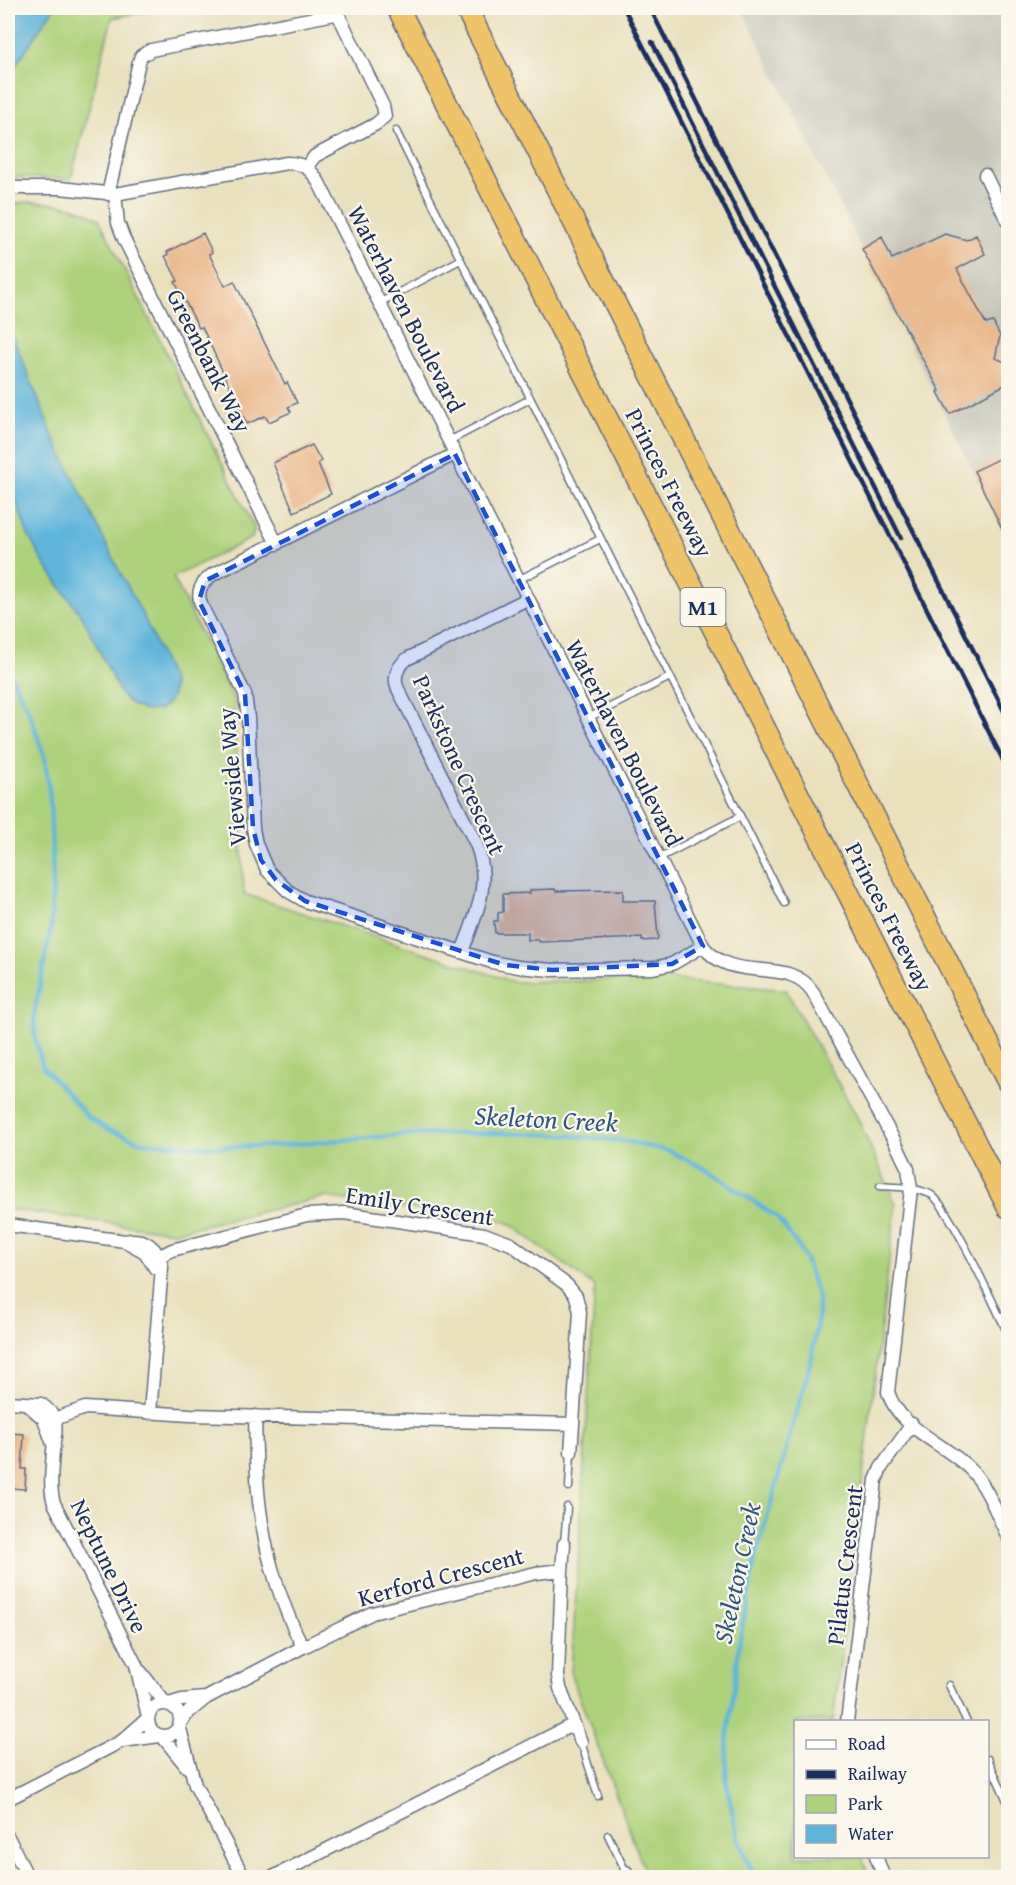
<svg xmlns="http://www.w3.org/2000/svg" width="1016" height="1885" viewBox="0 0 1016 1885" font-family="'Gentium Book Plus',serif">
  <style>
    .industrial { fill: #c5c5b8 }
    .green { fill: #aed27b; stroke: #64806c; stroke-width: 1.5 }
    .water { fill: #5eb5db; stroke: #3c729c; stroke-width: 1.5 }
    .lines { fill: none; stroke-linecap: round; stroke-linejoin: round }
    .stream { stroke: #5eb5db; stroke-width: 4.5 }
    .building { fill: #eab98d }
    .lane-casing { stroke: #636d7f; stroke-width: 9 }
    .street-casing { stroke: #636d7f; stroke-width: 15 }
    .highway-casing { stroke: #636d7f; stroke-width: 24 }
    .lane { stroke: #fff; stroke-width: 6 }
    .street { stroke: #fff; stroke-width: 12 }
    .highway { stroke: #efc469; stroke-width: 21 }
    .rail { stroke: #1b2f5e; stroke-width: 4.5 }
    .marked { fill: #1d4ed8; fill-opacity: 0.2; stroke: #1d4ed8; stroke-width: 4.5; stroke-dasharray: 12 8; stroke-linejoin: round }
    .labels { text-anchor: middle; stroke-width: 4.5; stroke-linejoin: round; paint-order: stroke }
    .shield { fill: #fbf7ec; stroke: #5e6b89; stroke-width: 1.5 }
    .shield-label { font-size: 22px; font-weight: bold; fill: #1b2f5e }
    .street-label { font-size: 24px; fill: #1b2f5e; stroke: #fbf7ec }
    .water-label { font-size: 26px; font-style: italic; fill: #2f5784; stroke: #fbf7ec }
  </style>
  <rect width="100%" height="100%" fill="#fbf7ec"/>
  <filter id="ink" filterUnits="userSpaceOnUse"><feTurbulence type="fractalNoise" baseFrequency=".0167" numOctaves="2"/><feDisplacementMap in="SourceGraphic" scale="12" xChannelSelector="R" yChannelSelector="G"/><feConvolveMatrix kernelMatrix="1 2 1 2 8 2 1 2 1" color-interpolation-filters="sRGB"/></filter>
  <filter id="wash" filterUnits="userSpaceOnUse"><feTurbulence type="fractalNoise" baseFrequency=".008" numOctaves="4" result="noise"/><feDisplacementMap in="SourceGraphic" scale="24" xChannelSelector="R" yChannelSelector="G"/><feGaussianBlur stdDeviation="1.35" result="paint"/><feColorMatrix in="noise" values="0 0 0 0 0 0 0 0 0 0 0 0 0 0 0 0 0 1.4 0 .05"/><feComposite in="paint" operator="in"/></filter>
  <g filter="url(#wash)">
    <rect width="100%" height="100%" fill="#e9e0bd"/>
    <path class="industrial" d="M741,8H1008V539L1000,524Z"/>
    <path class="green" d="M8,8H169L112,18L71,179L8,177Z
      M27,202C55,203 75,204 99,219L255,529L252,538L173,577L234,700L244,894L514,982L666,979L786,990L856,1115L896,1204L833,1721L796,1722V1856L862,1857L869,1877H647L571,1675L595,1287L507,1222L325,1197L174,1232L8,1209V204Z"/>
    <path class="water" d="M8,8H54L8,77Z
      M8,324L53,436L119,570L143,615L171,678L173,684L172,696L166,705L159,710L145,711L132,705L121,695L83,618L43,562L28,535L8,479Z"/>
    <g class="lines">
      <path class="stream" d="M8,670L30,714L45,759L50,799L53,876L51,928L34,1015L35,1038L43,1067L88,1117L107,1129L142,1142L210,1147L272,1146L401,1135L496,1133L562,1135L624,1141L669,1151L706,1169L778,1218L803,1253L818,1297V1317L812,1357L754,1564L740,1639L727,1744L726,1780L738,1839L755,1878"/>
    </g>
    <g id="blocks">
      <path class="building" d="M203,233L212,252L209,254L225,286L234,281L285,384L287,382L297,403L288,407L291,412L269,422L265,416L247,424L202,327L199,328L175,282L178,281L165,256L168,255L167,252Z
        M945,234L967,240L976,235L985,254L957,269L986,324L993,322L1000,336L995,358L1008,363V383L950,414L938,392L940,391L862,249L882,237L892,259Z
        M312,445L321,461L318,463L331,494L294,512L273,463Z
        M1002,457L1008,469V541L974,471Z
        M555,889L556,891L623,890V901H655L658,938L656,940L642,941V938L539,942V940H528V933H495L494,921H498V913L503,912V894L530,893V890Z
        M8,1433L24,1434L22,1469H26L25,1489L8,1488Z"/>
    </g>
  </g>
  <g filter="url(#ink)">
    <use href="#blocks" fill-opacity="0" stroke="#636d7f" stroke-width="1.5"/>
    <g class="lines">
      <g class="lane-casing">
        <path id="lane" d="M396,131L784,903
          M379,303L460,260
          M449,441L530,399
          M518,580L600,539
          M588,718L670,677
          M659,858L739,817
          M880,1186C896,1187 915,1187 930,1194C947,1201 997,1311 1008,1334
          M569,1487L571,1452
          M564,1544L567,1507
          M949,1685L967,1722
          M581,1742L598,1796
          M988,1759L1008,1803
          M608,1835L626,1872"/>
      </g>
      <g class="street-casing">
        <path id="street" d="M985,175L1008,222
          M8,188H60L115,194L287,163C304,163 311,169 319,183L703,946C733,986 788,954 813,992L896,1144L908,1169L911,1189L888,1392C899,1429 944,1443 970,1469C988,1487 997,1515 1008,1537
          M108,194L139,62L141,56L151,50L335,14L339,16L383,106L385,116L376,124L315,156L307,166
          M115,194L118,223L124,239L277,544
          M455,454L212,575C200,584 196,593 202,607L245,694L248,718L253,828L256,844L267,870L288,891L305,901L492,962L518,967L552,970L653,968L672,964L703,946
          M462,952C476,914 492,884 476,844L398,689C393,678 397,667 407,659L527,599
          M8,1225L125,1241L145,1252L155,1268
          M125,1241C145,1237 158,1247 162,1267L150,1413
          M8,1402L41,1404C62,1419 55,1430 53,1451C52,1468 49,1487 54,1503L136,1665L148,1717
          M28,1405L44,1419L54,1447
          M255,1416C256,1452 256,1488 262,1523C268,1563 284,1611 303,1647
          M46,1422L85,1408L190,1415L573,1424L580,1312L576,1296L567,1285L511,1244L484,1234L344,1213L307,1215L172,1250L152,1260
          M571,1452L573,1424
          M562,1570L564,1544
          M140,1671L166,1704
          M148 1720a16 16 0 1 1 32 0a16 16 0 1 1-32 0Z
          M169,1704L182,1700L206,1698
          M847,1722L876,1480L881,1468L912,1424
          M180,1723L189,1712L206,1698L303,1647L372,1613L536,1573L562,1570L558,1676L560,1688L574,1724L271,1878
          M574,1724L581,1742
          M179,1725L195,1785L244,1878
          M162,1736L187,1767
          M122,1741L160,1736
          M8,1799L122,1741L147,1719
          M8,1837L28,1878
          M876,1856L884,1878
          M626,1872L628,1878"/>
      </g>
      <g class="highway-casing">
        <path id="highway" d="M398,8L1008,1207
          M466,8L1008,1082"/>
      </g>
      <use href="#lane" class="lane"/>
      <use href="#street" class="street"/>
      <use href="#highway" class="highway"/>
      <path class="rail" d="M624,8L1008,770
        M650,8L1008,719
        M652,42L901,538"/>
    </g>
  </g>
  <path class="marked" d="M455,454L703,946L672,964L552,970L505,965L305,901L276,880L261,860L253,828L245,694L199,601L205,581Z"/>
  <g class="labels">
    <rect class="shield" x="680.5" y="588" width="45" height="38" rx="4.5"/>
    <g class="shield-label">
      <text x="703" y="615">M1</text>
    </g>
    <g class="street-label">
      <text transform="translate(406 309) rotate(63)" y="8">Waterhaven Boulevard</text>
      <text transform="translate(209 361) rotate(63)" y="8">Greenbank Way</text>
      <text transform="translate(669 483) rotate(63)" y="8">Princes Freeway</text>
      <text transform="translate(624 743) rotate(63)" y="8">Waterhaven Boulevard</text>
      <text transform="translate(459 765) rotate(66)" y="8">Parkstone Crescent</text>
      <text transform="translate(232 777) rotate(-95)" y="8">Viewside Way</text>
      <text transform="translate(889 917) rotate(63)" y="8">Princes Freeway</text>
      <text transform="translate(420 1206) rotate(9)" y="8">Emily Crescent</text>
      <text transform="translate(845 1565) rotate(-83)" y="8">Pilatus Crescent</text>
      <text transform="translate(109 1566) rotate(64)" y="8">Neptune Drive</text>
      <text transform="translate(441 1577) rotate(-15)" y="8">Kerford Crescent</text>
    </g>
    <g class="water-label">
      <text transform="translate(546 1119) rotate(3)" y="9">Skeleton Creek</text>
      <text transform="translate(737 1573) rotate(-78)" y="9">Skeleton Creek</text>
    </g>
  </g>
  <rect width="1016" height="1885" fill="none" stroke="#fbf7ec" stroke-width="30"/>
  <rect x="794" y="1720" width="195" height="138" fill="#fbf7ec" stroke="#a1a7b3" stroke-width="1.5"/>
  <rect x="806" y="1740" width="30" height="9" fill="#ffffff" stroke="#a1a7b3" stroke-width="1.5"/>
  <text x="848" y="1750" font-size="18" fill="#1b2f5e">Road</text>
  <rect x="806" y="1770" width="30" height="9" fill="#1b2f5e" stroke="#a1a7b3" stroke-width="1.5"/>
  <text x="848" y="1780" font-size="18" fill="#1b2f5e">Railway</text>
  <rect x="806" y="1795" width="30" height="18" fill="#aed27b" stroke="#a1a7b3" stroke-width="1.5"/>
  <text x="848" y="1810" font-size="18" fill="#1b2f5e">Park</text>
  <rect x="806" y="1825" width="30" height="18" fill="#5eb5db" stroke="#a1a7b3" stroke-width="1.5"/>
  <text x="848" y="1840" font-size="18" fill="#1b2f5e">Water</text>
</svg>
